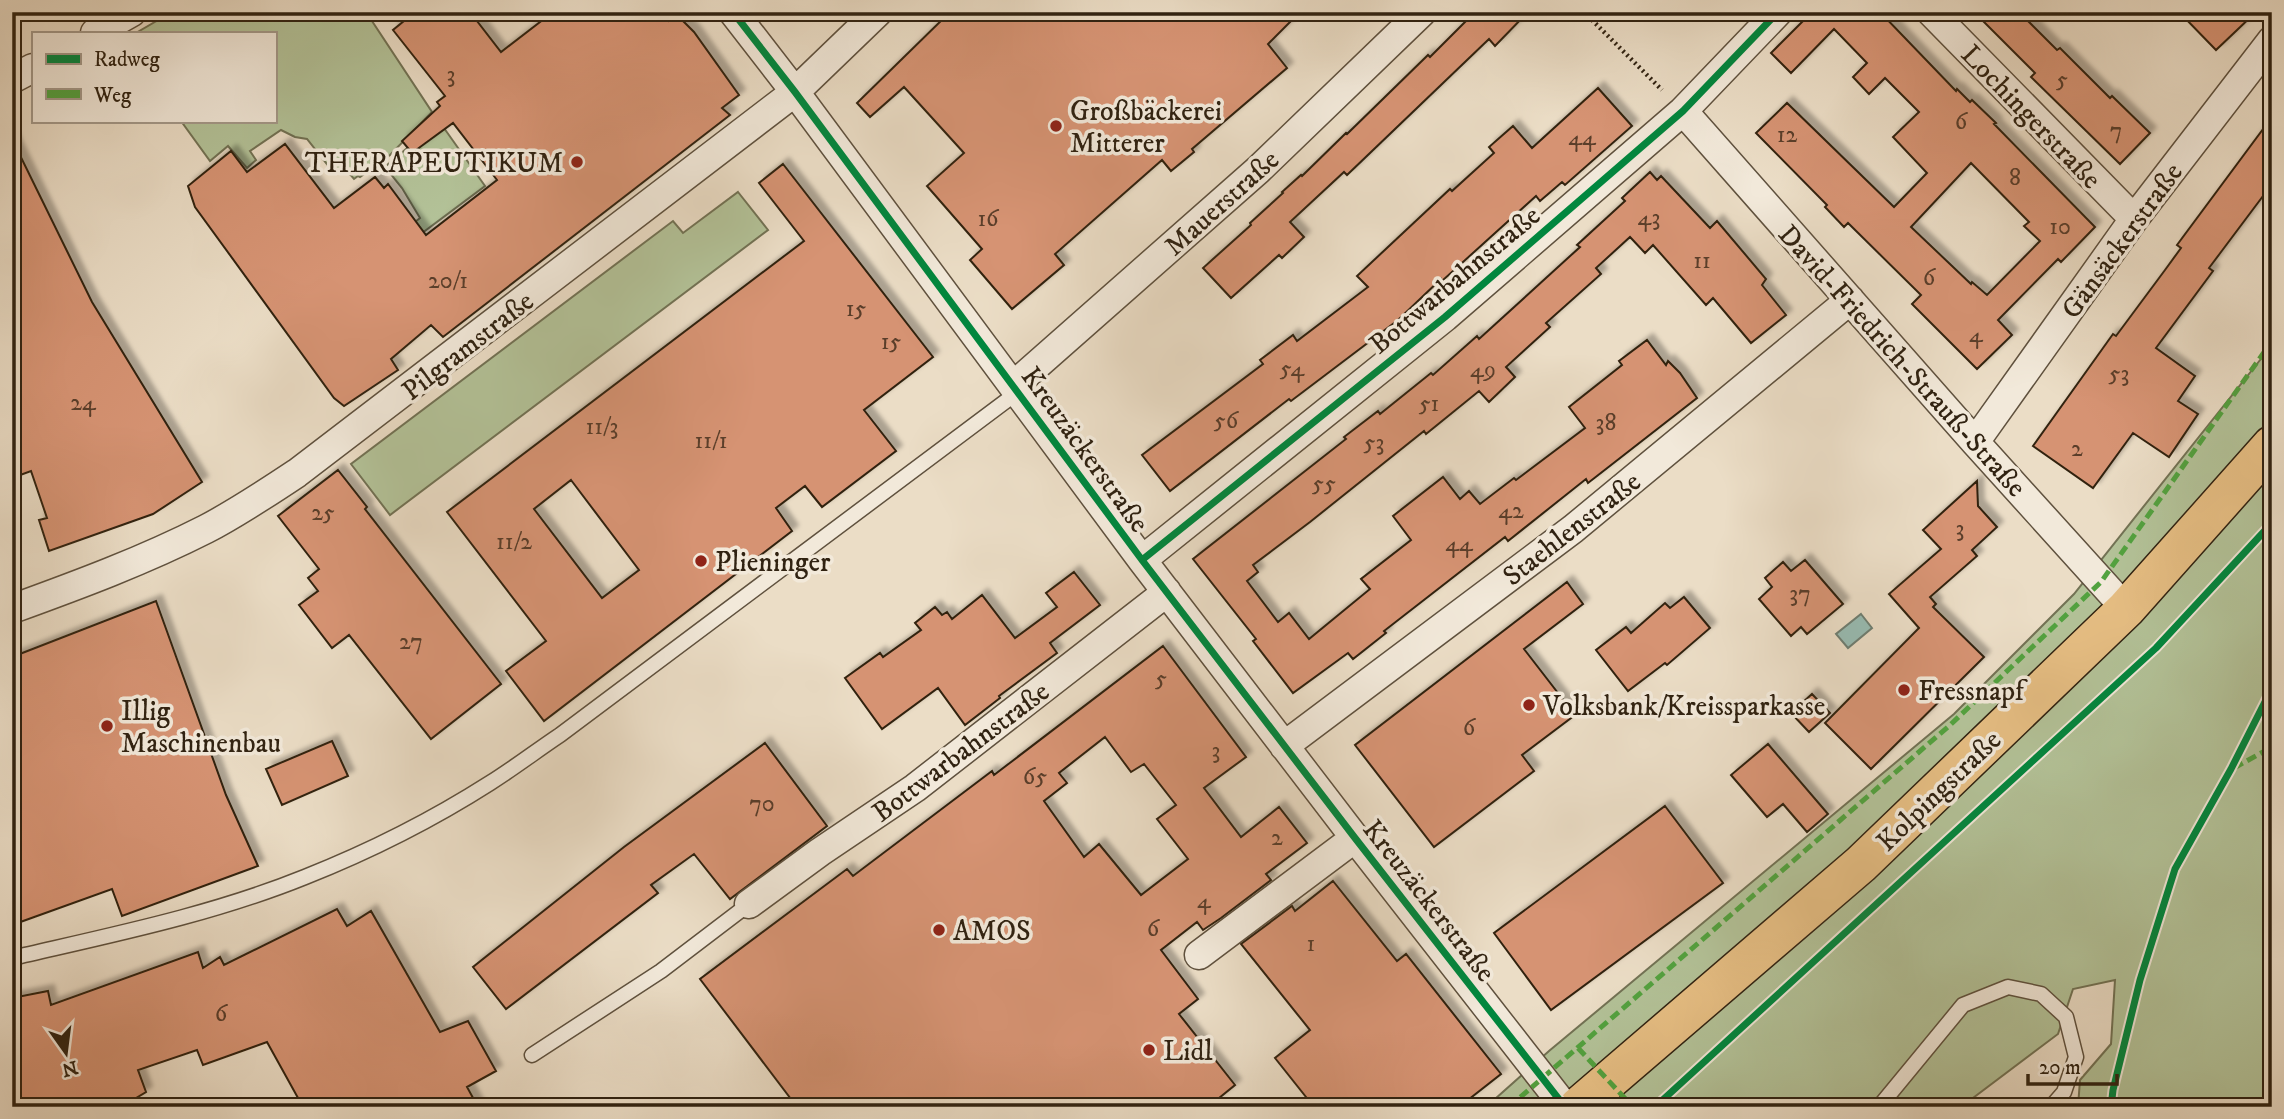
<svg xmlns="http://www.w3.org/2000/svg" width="2284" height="1119" viewBox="0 0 2284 1119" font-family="'IM FELL DW Pica',serif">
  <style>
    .green { fill: #b3c298; stroke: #727254; stroke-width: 2 }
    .water { fill: #98bcb3; stroke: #6e7e72; stroke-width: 2 }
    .building { fill: #d69373; stroke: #302211; stroke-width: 2; fill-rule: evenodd; filter: url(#shadow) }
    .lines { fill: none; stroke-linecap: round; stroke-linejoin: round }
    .lane-casing { stroke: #5f513e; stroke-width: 17 }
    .street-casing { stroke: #5f513e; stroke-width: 31 }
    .primary-casing { stroke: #302211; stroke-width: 41 }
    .path { stroke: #302211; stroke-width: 4.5; stroke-dasharray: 2 3.5; stroke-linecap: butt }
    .lane { stroke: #f2e9da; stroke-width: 14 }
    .street { stroke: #f2e9da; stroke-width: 28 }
    .primary { stroke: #e6be83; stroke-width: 38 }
    .quiet { stroke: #52a23f; stroke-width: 5; stroke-dasharray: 10 5; stroke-linecap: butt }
    .cycleway-casing { stroke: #f2e9da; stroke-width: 11 }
    .cycleway { stroke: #00873e; stroke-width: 7 }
    .poi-dot { fill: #8f2418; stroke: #f2e9da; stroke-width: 2.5 }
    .labels { text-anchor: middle; stroke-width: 7; stroke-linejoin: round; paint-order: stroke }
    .number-label { font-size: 24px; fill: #5a3e2a }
    .poi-label { font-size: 28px; fill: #302211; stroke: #f2e9da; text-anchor: start }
    .street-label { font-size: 28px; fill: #302211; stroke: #f2e9da }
  </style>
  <defs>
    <filter id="shadow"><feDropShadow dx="6" dy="-6" stdDeviation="2" flood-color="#0004"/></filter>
  </defs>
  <rect width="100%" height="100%" fill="#ebddc6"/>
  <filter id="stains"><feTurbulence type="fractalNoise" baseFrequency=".00286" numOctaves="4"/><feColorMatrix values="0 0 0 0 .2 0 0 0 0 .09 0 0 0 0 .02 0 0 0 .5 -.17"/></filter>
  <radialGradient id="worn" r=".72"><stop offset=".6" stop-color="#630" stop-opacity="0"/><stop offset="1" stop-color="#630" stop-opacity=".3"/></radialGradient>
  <path class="green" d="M172,12H366L432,112L390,155L360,177L358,176L354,179L343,166L334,173L307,139L295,137L281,130L250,151L256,160L247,168L228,146L210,161L181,121H275V33H136Z
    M439,121L485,186L370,272L362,264L420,218L402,188L385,167Z
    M738,192L768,230L390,515L351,464L673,221L683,233Z
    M2272,345V1107H2078L2080,1080L2111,1044L2115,980L2073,989L2058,1034L1961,1107H1486L1549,1051L1954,714L2074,594Z"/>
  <path class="water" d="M1861,614L1872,628L1848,648L1836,634Z"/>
  <path class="building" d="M415,12H470L501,52L553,12H663L669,21L678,16L694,32L739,95L722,108L730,115L443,337L431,325L391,359L398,370L344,406L334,398L195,207L188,186L231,151L247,172L285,144L334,208L375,177L384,188L388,184L426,235L497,180L453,123L412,153L402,141L440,106L437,102L445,96L393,30Z
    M950,12H1300L1268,44L1287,68L1192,149L1194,152L1171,171L1162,160L1055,254L1064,265L1012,309L970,260L982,249L927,186L964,153L904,87L870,117L857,103Z
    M1475,12H1528L1495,46L1489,39L1347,175L1344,172L1290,222L1304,237L1282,258L1279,255L1231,298L1203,268L1251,225L1250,223L1283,193L1282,192L1301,175L1302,176L1346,133L1347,134L1428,55L1430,57Z
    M1812,12H1880L1956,91L1957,89L1970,102L1972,100L1996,123L1994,124L2095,227L2061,262L2058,259L1998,320L2012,335L1977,369L1912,304L1921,295L1848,223L1844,227L1825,207L1827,205L1756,133L1787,103L1894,207L1927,173L1893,137L1919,112L1885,78L1869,94L1853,77L1867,63L1834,29L1791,73L1771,53ZM1971,163L2029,222L2024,226L2040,241L1987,295L1972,282L1971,284L1911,227Z
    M1974,12H2019L2057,50L2060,48L2110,98L2112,96L2150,133L2120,164L2031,77L2035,73Z
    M2179,12H2256L2216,50Z
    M1598,88L1632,126L1565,185L1562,182L1540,201L1536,196L1442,281L1441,279L1398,320L1291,401L1289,399L1170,491L1142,455L1263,364L1260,360L1293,335L1297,341L1368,287L1357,276L1450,189L1452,191L1494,153L1489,147L1513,126L1532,148Z
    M2272,117V184L2209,268L2213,271L2156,348L2195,376L2178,401L2198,414L2169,457L2133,433L2093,488L2033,446L2113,334L2116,336L2165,270L2181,248L2177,245Z
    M12,139L92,302L202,482L153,514L49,551L39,520L47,518L31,471L12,478Z
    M783,164L933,357L864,410L896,451L822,507L805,486L776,508L792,531L544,721L506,671L546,641L447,512L804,241L759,183ZM571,480L639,570L602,598L534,509Z
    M1650,172L1657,180L1661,176L1710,228L1717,221L1766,279L1762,285L1786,315L1751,343L1713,298L1706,305L1653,245L1645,253L1630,237L1596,268L1601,274L1546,323L1550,327L1506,367L1515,377L1489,402L1479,391L1426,434L1424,431L1310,522L1253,565L1258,572L1247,581L1278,622L1289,613L1309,639L1370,589L1361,579L1411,540L1393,516L1443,477L1460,499L1469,491L1480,504L1514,478L1516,480L1585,428L1569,407L1622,365L1619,361L1647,340L1666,365L1668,361L1680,373L1697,398L1588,483L1586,479L1508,541L1505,537L1384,631L1386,633L1353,659L1348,653L1293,693L1253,641L1256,639L1193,559L1346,439L1344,437L1378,411L1380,414L1431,373L1433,375L1477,336L1479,339L1580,247L1577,245L1625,201L1622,198Z
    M338,470L367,507L365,509L501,684L431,739L349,635L332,648L299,605L318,591L308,578L319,569L278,516Z
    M1977,481L1978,506L1997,527L1972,550L1977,556L1930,597L1936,604L1933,607L1984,657L1871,769L1825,723L1919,628L1889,594L1941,549L1923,530Z
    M1805,560L1843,604L1807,634L1801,627L1791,636L1759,599L1772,587L1765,578L1783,562L1791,571Z
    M1074,572L1100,605L1050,643L1057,653L999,696L1000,698L965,725L938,688L882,729L845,678L880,653L883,657L921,630L915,623L935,607L942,615L947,612L952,619L982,595L1015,638L1057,607L1046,593Z
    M1567,582L1583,604L1524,649L1575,715L1522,755L1534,771L1434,847L1355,745Z
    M1684,597L1710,628L1667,665L1665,663L1628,691L1596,650L1626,627L1631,633L1665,603L1670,608Z
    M156,601L226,795L258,866L122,916L112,889L12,925V657Z
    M1163,646L1246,757L1204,788L1241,837L1279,807L1307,843L1266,874L1271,880L1221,918L1203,930L1197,922L1161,950L1198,999L1179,1014L1235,1085L1208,1107H797L700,979L847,869L853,876L992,771L994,775ZM1105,737L1131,772L1144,764L1176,805L1157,819L1188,859L1141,895L1099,844L1084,857L1044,801L1067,783L1059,773Z
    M1812,694L1830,713L1809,732L1791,713Z
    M332,741L348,776L282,805L266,769Z
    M765,743L827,826L730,899L694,854L651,885L658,893L506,1009L473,967L624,847Z
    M1768,744L1828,814L1807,832L1783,804L1767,817L1731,775Z
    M1665,806L1723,883L1551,1010L1494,933Z
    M1333,881L1397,961L1406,954L1501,1074L1459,1107H1314L1275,1058L1310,1030L1241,944L1292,906L1295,911Z
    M337,909L347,926L371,911L440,1032L468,1021L496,1071L467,1087L478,1107H303L267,1042L203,1065L197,1050L138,1070L146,1092L121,1107H12V998L48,991L51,1005L198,952L203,968L220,957L224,965Z"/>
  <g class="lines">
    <g class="lane-casing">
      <path id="lane" d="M12,958C111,935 211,915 305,877C368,852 432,820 490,783C514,768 536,751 560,735L1018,392
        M532,1055L661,971L749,904
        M1879,1107L1963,1005L2008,987L2041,994L2066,1017L2076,1057L2064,1092L2051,1107"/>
    </g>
    <g class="street-casing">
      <path id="street" d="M733,12L795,92L1142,560L1355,838L1565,1107
        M1931,12L2134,219
        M95,33L132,12
        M12,79L33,68
        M1683,111L1975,442L2126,609
        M1013,386L1258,170L1422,12
        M1975,442L2134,219L2272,40
        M1142,560L1445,317L1683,111L1778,12
        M12,609C78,585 143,561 206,529C237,513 267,493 297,473L795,92L878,12
        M1284,746L1573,529L1850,300
        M749,904L820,852L915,788L1167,592
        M1199,955L1355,838"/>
    </g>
    <g class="primary-casing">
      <path id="primary" d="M1578,1107L1861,864L2126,609L2272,445"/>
    </g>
    <path class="path" d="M1584,12L1662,90"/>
    <use href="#lane" class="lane"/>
    <use href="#street" class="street"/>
    <use href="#primary" class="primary"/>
    <path class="quiet" d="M2234,768L2272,747
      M1578,1048L1633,1107
      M1509,1107L1949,726L2101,582L2272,341"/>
    <g class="cycleway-casing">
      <path id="cycleway" d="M733,12L795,92L1142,560L1355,838L1565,1107
        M1142,560L1445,317L1683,111L1778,12
        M1655,1107L2156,648L2272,523
        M2111,1107L2113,1090L2140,980L2175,869L2231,769L2272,688"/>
    </g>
    <use href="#cycleway" class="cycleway"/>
  </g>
  <g class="poi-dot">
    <circle cx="1056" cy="126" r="7"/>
    <circle cx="577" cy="162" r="7"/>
    <circle cx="701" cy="561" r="7"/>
    <circle cx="1904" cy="690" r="7"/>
    <circle cx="1529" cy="705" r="7"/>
    <circle cx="107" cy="726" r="7"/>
    <circle cx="939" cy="930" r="7"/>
    <circle cx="1149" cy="1050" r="7"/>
  </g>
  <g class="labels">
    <g class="number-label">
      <text x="451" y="82">3</text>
      <text x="2062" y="87">5</text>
      <text x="1961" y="129">6</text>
      <text x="2116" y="138">7</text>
      <text x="1787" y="142">12</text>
      <text x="1582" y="145">44</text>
      <text x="2015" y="185">8</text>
      <text x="1649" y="225">43</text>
      <text x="988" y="226">16</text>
      <text x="2060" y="234">10</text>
      <text x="1702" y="268">11</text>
      <text x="1929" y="285">6</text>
      <text x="448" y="288">20/1</text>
      <text x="856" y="316">15</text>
      <text x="1976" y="342">4</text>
      <text x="891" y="349">15</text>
      <text x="1292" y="376">54</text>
      <text x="1483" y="377">49</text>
      <text x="2119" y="381">53</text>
      <text x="83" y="410">24</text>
      <text x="1429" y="411">51</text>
      <text x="1226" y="428">56</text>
      <text x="1606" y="430">38</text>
      <text x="602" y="434">11/3</text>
      <text x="711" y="448">11/1</text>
      <text x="1374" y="450">53</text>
      <text x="2077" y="456">2</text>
      <text x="1324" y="491">55</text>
      <text x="1511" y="518">42</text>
      <text x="323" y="520">25</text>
      <text x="1960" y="536">3</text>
      <text x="514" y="549">11/2</text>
      <text x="1459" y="551">44</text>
      <text x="1800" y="601">37</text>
      <text x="411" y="649">27</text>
      <text x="1161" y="686">5</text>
      <text x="1469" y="735">6</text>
      <text x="1216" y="758">3</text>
      <text x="1035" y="784">65</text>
      <text x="762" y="811">70</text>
      <text x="1277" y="845">2</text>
      <text x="1204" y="908">4</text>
      <text x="1153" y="936">6</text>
      <text x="1311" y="951">1</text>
      <text x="221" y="1021">6</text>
    </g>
    <g class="poi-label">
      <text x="1070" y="120">Großbäckerei<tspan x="1070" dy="32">Mitterer</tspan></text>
      <text x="563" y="172" text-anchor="end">THERAPEUTIKUM</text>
      <text x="715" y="571">Plieninger</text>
      <text x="1918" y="700">Fressnapf</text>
      <text x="1543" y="715">Volksbank/Kreissparkasse</text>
      <text x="121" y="720">Illig<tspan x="121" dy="32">Maschinenbau</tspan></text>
      <text x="953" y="940">AMOS</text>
      <text x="1163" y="1060">Lidl</text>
    </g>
    <g class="street-label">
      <text transform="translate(2032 116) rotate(46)" y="10">Lochingerstraße</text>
      <text transform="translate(1221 202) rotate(-42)" y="10">Mauerstraße</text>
      <text transform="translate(2121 240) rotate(-54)" y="10">Gänsäckerstraße</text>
      <text transform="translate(1454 279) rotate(-40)" y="10">Bottwarbahnstraße</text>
      <text transform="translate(467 345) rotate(-38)" y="10">Pilgramstraße</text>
      <text transform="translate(1903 360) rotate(48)" y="10">David-Friedrich-Strauß-Straße</text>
      <text transform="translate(1086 449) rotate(54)" y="10">Kreuzäckerstraße</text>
      <text transform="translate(1571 528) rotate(-38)" y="10">Staehlenstraße</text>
      <text transform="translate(960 751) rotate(-37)" y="10">Bottwarbahnstraße</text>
      <text transform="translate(1938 790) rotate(-44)" y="10">Kolpingstraße</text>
      <text transform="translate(1430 900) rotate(52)" y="10">Kreuzäckerstraße</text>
    </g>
  </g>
  <rect width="2284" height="1119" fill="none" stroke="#ebddc6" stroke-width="42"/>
  <rect x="14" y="14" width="2256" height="1091" fill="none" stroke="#302211" stroke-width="3.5"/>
  <rect x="21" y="21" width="2242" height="1077" fill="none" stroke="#302211" stroke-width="2"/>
  <rect x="32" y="32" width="245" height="91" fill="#f2e9da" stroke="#a4998a" stroke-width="2"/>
  <rect x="46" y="54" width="35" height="10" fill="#00873e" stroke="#a4998a" stroke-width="2"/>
  <text x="94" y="66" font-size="21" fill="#302211">Radweg</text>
  <rect x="46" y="89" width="35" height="10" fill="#52a23f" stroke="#a4998a" stroke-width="2"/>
  <text x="94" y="102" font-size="21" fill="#302211">Weg</text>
  <g transform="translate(66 1053) rotate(166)" stroke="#f2e9da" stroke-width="5" paint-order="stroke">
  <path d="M0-5L12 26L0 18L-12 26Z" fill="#302211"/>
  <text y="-10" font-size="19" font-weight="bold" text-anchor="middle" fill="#302211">N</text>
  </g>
  <path d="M2028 1074v10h89v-10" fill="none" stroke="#302211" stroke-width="3.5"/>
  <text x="2039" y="1074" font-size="21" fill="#302211" stroke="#f2e9da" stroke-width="5" paint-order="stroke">20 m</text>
  <rect width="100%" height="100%" filter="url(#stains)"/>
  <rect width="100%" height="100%" fill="url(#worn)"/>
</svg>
